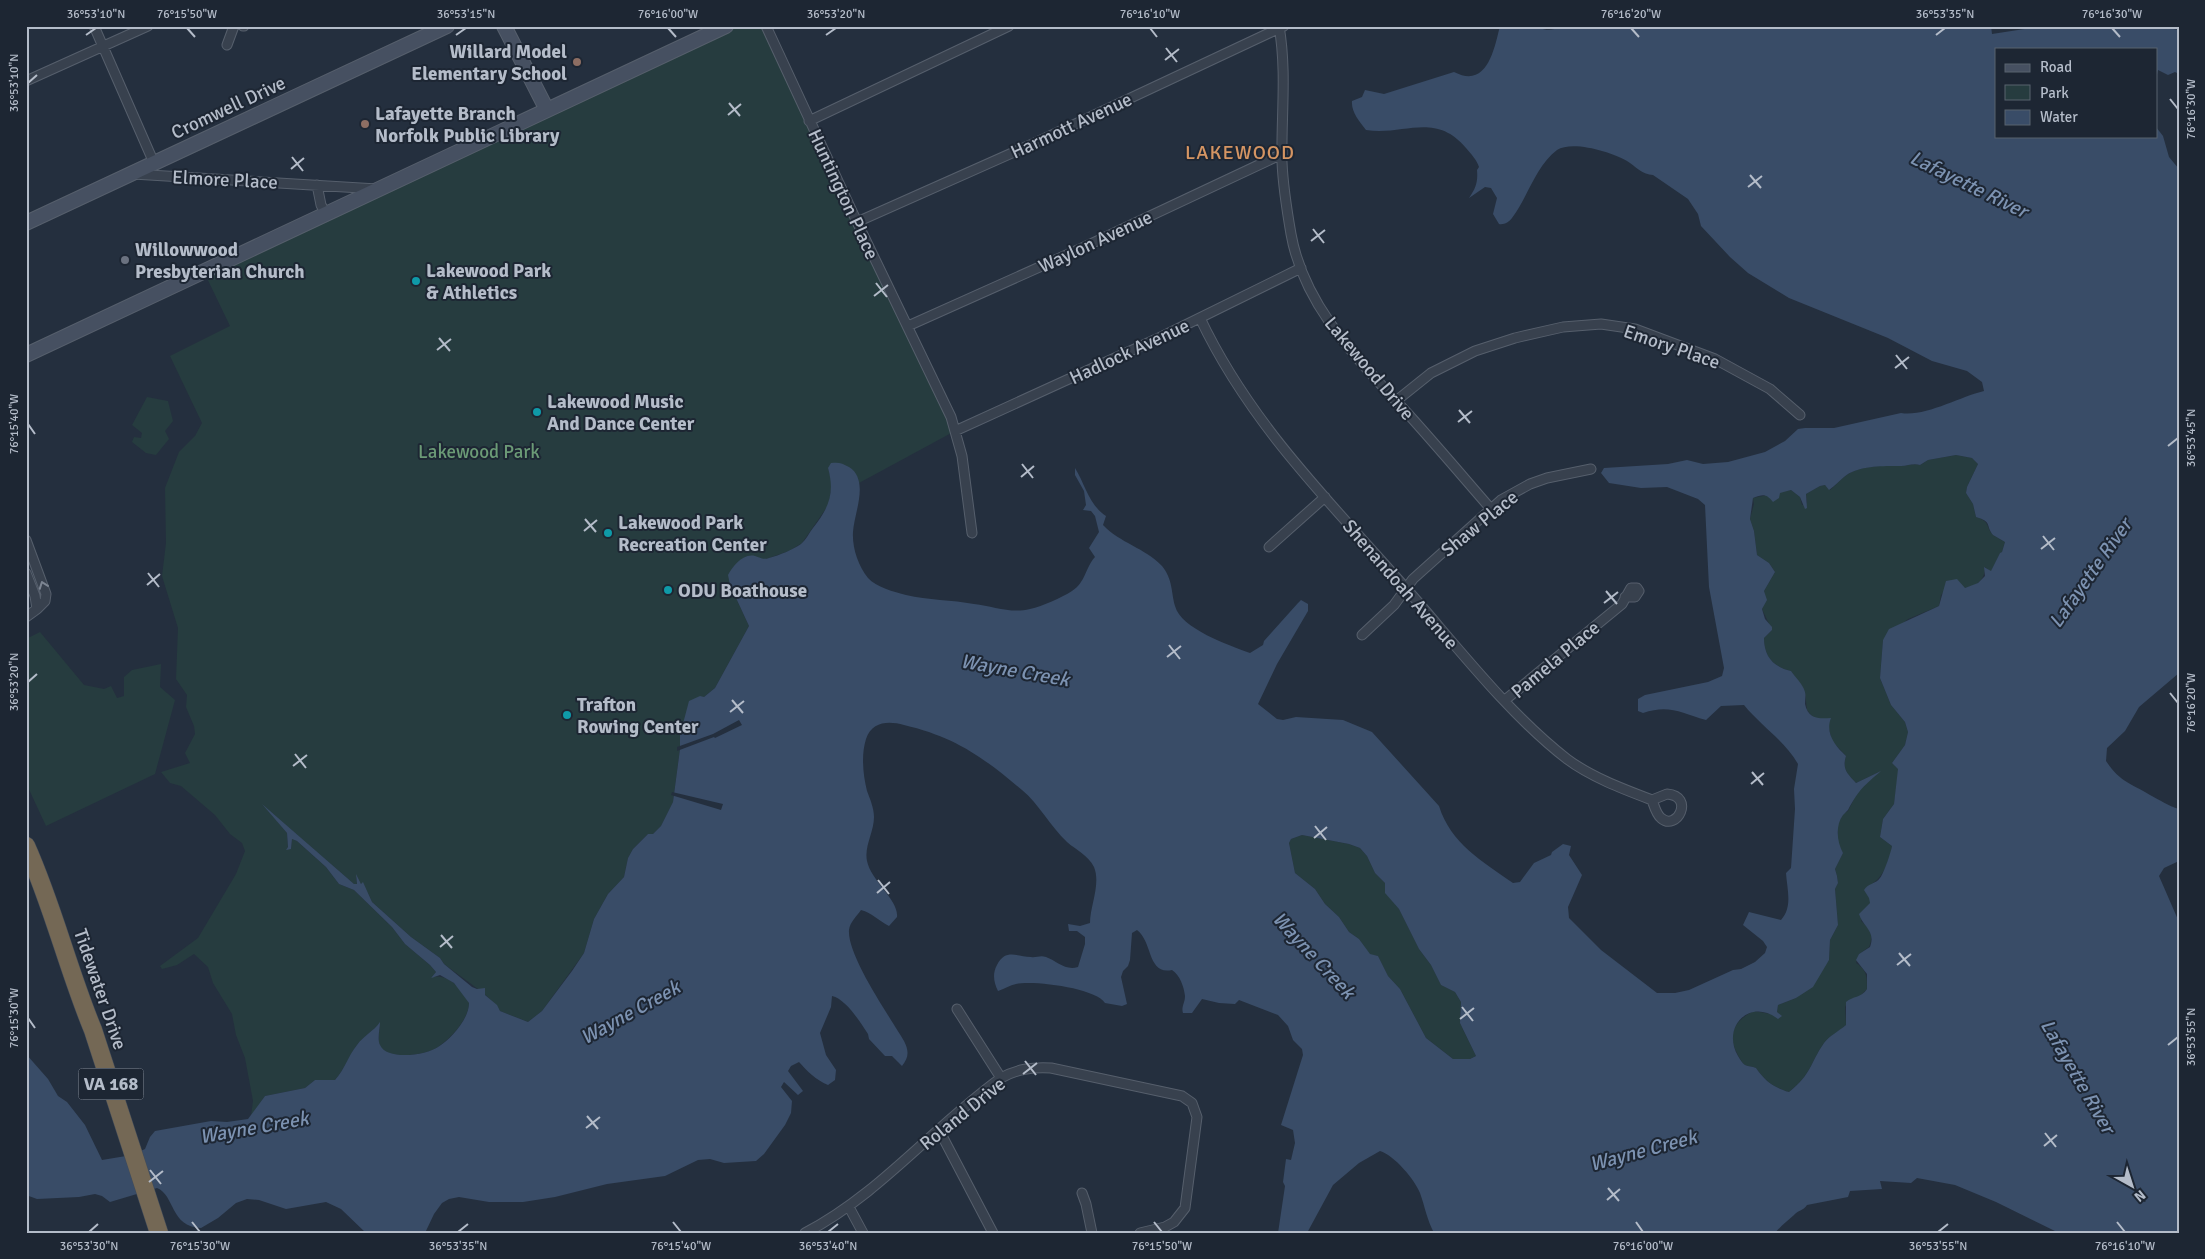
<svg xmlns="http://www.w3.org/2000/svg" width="2205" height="1259" viewBox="0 0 2205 1259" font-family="Signika,sans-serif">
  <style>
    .green { fill: #263c3f }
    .water { fill: #394c67; fill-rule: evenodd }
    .pier { fill: #242f3e }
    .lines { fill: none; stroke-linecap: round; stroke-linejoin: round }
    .street-casing { stroke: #565f6c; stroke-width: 11 }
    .secondary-casing { stroke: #565f6c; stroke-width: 16 }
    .highway-casing { stroke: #434c59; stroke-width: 19 }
    .street { stroke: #38414e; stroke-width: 9 }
    .secondary { stroke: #465061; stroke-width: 14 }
    .highway { stroke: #746855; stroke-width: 18 }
    .oneway { stroke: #7c8592 }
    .ticks { fill: none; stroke: #b4bcc9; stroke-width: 2 }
    .education-dot { fill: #8d6e63; stroke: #1d2633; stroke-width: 2 }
    .worship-dot { fill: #6b7280; stroke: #1d2633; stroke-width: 2 }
    .culture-dot { fill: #0f9aa8; stroke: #1d2633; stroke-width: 2 }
    .labels { text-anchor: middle; stroke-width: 4; stroke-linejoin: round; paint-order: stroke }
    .shield { fill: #1d2633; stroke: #878f9c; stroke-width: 1 }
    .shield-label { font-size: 18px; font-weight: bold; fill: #b4bcc9 }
    .poi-label { font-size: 19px; font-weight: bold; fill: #b4bcc9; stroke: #1d2633; text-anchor: start }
    .street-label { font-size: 19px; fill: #b4bcc9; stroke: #1d2633 }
    .park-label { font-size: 19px; fill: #6b9a76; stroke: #1d2633 }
    .neighbourhood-label { font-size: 20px; letter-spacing: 1px; fill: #d59563; stroke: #1d2633 }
    .water-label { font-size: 20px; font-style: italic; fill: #7c92b1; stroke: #1d2633 }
    .neatline { fill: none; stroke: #b4bcc9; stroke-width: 2 }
    .ticks-label { font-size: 12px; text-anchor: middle; fill: #b4bcc9 }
  </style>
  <rect width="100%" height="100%" fill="#242f3e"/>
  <path class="green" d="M726,26H766L955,431L859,483L858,478L828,468L832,482L829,504L802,543L789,551L763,560L730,585L749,626L715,688L704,697L680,749L673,802L661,826L653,834H648L633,849L628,858L624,877L608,894L594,919L584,953L542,1011L528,1022L500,1011C492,996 459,976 444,964L440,958L411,937L372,902L363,883L361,884L356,876L357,884H354L266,808L287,833L288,847L287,849H291L292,839L297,841L326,867L339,884L354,890L392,927L405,944L430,965L436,972L432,977C448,974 463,989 469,1003C469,1019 451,1038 438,1047C427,1055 388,1061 380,1046C377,1040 380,1029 380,1023C373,1031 363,1037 357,1045C348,1057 345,1069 335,1080H315L305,1088L265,1096L251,1116L253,1101L245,1058L236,1035L232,1014L213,983L208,967L194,954L177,965L162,969L160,966L198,938L236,874L245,851L242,843L230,834L215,815L181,786L170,783L161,772L190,763L185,753L195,734L194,726L186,707L187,695L176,679L178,628L162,576L166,543L165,488L179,452L195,436L202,423L170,356L230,326L204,272Z
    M147,397L168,401L173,421L165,431L169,439L156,455L146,453L132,442L134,437L141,438L142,433L132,425Z
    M1956,455L1972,458L1978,464L1967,487L1966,493L1973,504L1976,517C1991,522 1985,526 1993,535L2005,542L2002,552L2000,553L1991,572L1985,567C1985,589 1962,589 1945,590L1941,595L1939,606L1908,619L1883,640L1880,678L1891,705L1905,722L1908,732L1905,745L1892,763L1899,769L1894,804L1883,819L1880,837L1892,846C1890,859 1884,876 1873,883L1870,903L1861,921C1870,929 1874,935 1869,947L1859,954L1856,963C1867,970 1867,977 1867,989L1858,998L1849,1000L1845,1007L1846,1025C1840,1031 1829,1036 1824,1043C1810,1063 1812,1074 1789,1092C1773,1087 1766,1082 1756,1068C1752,1066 1749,1067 1745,1065C1742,1063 1740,1059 1738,1055C1726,1035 1735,1020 1754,1011L1781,1016L1777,1012L1778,1005L1796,998L1829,960L1830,940L1838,925L1835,889L1838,883L1837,876L1835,869L1843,853L1838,845V824L1843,814L1848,811L1858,791L1879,772L1856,783C1847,773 1842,769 1846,756L1832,741L1828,725L1812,716L1807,710L1805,692L1791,671C1773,667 1764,656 1764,638L1772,630L1762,609L1766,600L1764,591L1775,572L1769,563L1757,555L1754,531L1750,519L1754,504L1753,498L1791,490L1800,497L1802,505L1807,503L1806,494L1820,486L1825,485L1830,490C1835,486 1839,481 1844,477C1859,464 1883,466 1901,466C1908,466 1913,463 1920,465L1928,460Z
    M40,632L84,685L104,689L111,686L117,698L124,696V677L132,670L161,664L160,687L175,700L155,774L46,826L26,783V639Z
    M1302,835L1349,844L1360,848L1367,856L1375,873L1385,883L1386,893L1399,909L1419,949L1431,965L1441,985L1455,992L1461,1002L1460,1023L1476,1056L1470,1059H1453L1426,1038L1400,989L1388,976L1378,956L1370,955L1359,939L1349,932L1339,917L1325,904L1315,889L1295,873L1289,843L1291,839Z"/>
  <path class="water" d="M1500,26C1509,26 1519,25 1529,26C1540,27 1549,34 1560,26H1991L1992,34L2044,26H2157L2179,30V74L2175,72L2168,75L2158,70L2156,79V49H1996V136H2156V127L2163,136L2169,157L2179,169V673L2139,707L2125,731L2107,748L2106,761C2121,783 2129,782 2150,795C2160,800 2168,806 2179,809V861L2164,868L2159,876L2179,922V1233H2059L1996,1202L1955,1185L1917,1178L1911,1183L1880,1181L1882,1189L1850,1191L1848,1197L1807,1205C1803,1211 1798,1210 1794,1215C1787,1221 1781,1226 1775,1233H1434C1427,1220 1425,1207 1420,1193C1415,1180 1394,1155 1380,1151L1359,1163L1333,1185L1307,1233H1278L1285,1186L1283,1182L1286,1159L1291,1160L1295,1143L1293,1130L1281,1125L1303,1055L1302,1049L1293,1040L1288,1026L1278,1015L1239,1000L1235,1004L1219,1003L1202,999L1192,1013H1183C1181,1007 1185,1003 1185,996C1184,987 1180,975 1172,970C1147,975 1153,942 1137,930L1132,933L1130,960L1128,966L1123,971L1121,977L1127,1004L1122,1006L1105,1003C1096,988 1033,980 1016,984C1010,985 1004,989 998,991C994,983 992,974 997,965C1006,948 1017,957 1031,957C1036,958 1040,955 1046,957C1057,961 1065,971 1078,967L1085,944V937L1077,931H1069L1068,924L1080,926L1090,923C1090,906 1101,884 1094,867C1088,855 1076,850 1067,842C1050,826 1039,804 1022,790C983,757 955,737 904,725C889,721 872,721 866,739C861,755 863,775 867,791C870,799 874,808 874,817C874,832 864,846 867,861C871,881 899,900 897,917L889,926C879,921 872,913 861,910C857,916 850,922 849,930C847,956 890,1017 904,1041C909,1051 909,1057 902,1066L892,1056H885L869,1039L868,1034C860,1022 846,999 832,996L831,1007L820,1033L826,1055L836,1070L835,1080L828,1085C816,1080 807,1071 799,1062L791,1066L788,1071L803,1091L798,1095L784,1082L781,1087L792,1101L791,1113L785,1125L764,1154L756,1161L724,1163L710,1159L698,1160L665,1176L607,1184L555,1197L523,1202H489L459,1197L449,1199L442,1203L434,1214L425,1233H366L341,1209L326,1202L286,1209L259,1200L247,1199L236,1203L218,1218L201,1228C170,1227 175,1195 157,1188L110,1202L102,1196L95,1194L79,1197L37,1199L26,1195V1054L48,1079L58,1096L67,1102L85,1125L102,1160L132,1155L145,1149L150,1137L155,1131L211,1121L227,1122L248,1119L265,1096L305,1088L315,1080H335C345,1069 348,1056 357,1045C363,1036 374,1031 380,1022C380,1029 377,1039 380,1045C387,1061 427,1055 438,1047C451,1039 469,1019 469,1003L454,983L440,975L431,978L436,972L430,965L405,944L392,927L354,890L339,884L326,867L297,841L292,839L291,849L286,850L288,847L287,833L262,804L354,884H357L356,874L361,884L363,882L372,902L411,937L440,958L444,964L472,987L477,989L485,988V995L497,1005L500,1011L528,1022L542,1011L572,971L584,953L594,919L608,894L624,877L628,858L633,849L648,834H653L661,826L673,802L680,749V735L689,701L700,696L704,697L715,688L749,626L730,585L728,575C733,566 743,553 755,556C761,558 763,560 769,558C780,555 792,550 801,544C806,540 809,533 813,528C829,508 835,493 828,468L831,463C839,462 842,463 849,467C870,480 854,513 853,532C852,547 858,566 868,578C876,587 894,592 906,595C928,600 952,600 974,604C993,606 1011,614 1030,609C1043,606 1061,598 1072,591C1086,582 1085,568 1095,557L1089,548L1099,532L1095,516L1091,511L1083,510L1086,505L1084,491L1075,475V468C1085,484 1089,505 1106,516L1103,525C1120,543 1145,548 1162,566C1173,580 1171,591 1175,606C1181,629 1229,645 1250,653L1263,645L1264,641L1298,603L1301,600L1308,604V611L1277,664L1258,704L1277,719L1283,720L1296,717L1343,720L1372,732L1439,806C1451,844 1482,861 1513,883L1520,882L1534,863L1551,855L1552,852L1563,844L1571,846L1569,855L1582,875L1568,907L1569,918L1601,950L1657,993H1675L1689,990L1733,970L1741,969L1755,962L1765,953L1767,947L1763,941L1743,925L1749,912L1781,920C1793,907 1787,889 1786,873L1791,868L1795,809L1794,789L1798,764C1784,740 1761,726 1744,705L1721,706L1706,720C1681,713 1669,704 1643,713L1638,711V699L1645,695L1708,682L1722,676L1724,668L1709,587L1705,505L1698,499L1667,487L1641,488L1609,483L1601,473L1604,468L1668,464L1687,460L1703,464L1728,462L1765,452L1785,441L1798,429L1805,428H1834L1901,413C1925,417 1959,397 1984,391L1982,382L1967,371L1932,361L1888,338L1789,298L1748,273L1730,257L1701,226L1698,214L1688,199L1653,175C1643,175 1635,166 1627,161C1612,152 1572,140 1557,150C1535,167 1528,197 1512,218C1509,222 1504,225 1499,224L1493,214L1497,198L1491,188L1485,187L1469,198C1476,188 1478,182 1477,170L1479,167C1477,160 1471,154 1466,148C1435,111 1404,136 1366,130C1359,121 1351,112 1352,101L1362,97L1365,90L1384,94L1454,72C1487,89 1494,50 1500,26ZM1956,455L1972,458L1978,464L1967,487L1966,493L1973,504L1976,517C1993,522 1985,525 1993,535L2005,542L2002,552L2000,553L1991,571L1984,567L1985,576L1978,583L1965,588L1957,579L1946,581L1939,606L1889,629L1883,640L1880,678L1891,705L1905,722L1908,732L1905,745L1892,763L1898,769L1894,804L1883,819L1880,837L1892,846C1891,852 1884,873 1880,878C1876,884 1868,883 1864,890L1869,898L1870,903L1859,914C1863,927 1876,931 1870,947L1859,954L1856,960L1867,974V989C1861,998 1853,996 1846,1002V1025C1839,1031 1829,1036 1824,1043C1810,1063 1812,1074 1789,1092C1773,1087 1766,1082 1756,1068C1752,1066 1749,1067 1745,1065C1742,1063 1740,1059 1738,1056C1721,1027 1750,997 1778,1019L1782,1016L1777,1012L1778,1005L1796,998L1813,987L1829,960L1830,940L1838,925L1835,889L1838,883L1837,876L1835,869L1843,853C1837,842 1835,826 1843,815C1844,814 1847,811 1848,810C1859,789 1864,786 1881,771L1856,783C1847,773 1842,769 1846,756C1835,746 1825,733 1831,718C1819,719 1808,719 1805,704C1805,700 1806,695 1805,692C1803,684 1795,677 1791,671C1773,667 1764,656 1764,638L1772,630V627L1765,619L1762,609L1767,600L1764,591L1775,572L1769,563L1757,555L1754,531L1750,519L1753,498C1764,494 1766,494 1773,502L1779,498L1780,493L1791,490L1800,497L1805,509L1807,508L1806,494L1820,486L1825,485L1829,490C1835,486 1839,481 1844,477C1858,465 1884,466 1901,466C1908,466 1913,463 1920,465L1928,460ZM1302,835L1349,844L1360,848L1367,856L1375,873L1385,883V893L1399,909L1419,949L1431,965L1441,985L1455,992L1461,1002L1460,1023L1476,1056L1470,1059H1453L1426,1038L1400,989L1388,976L1378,956L1370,954L1359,939L1349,932L1339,917L1325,904L1315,889L1295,873L1289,843L1291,839Z"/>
  <path class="pier" d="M739,720L742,725L715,738L714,737L677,751V747L713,734Z
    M672,792L723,804L721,810L671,795Z"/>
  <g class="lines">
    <g class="street-casing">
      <path id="street" d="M94,26L154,163
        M243,26H244
        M766,26L857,222L951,417L962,456L972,533
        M1279,26C1287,72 1281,117 1282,162C1283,186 1287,211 1291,234C1304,308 1361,362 1409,415C1437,446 1464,478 1491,509
        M227,45L234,26
        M26,81L148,26
        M809,121L1009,26
        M133,174L377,189
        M317,185L321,205L326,214
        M857,222L1039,141L1284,26
        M1200,318C1251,426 1333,505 1411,594C1458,648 1510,715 1567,759C1591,777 1623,789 1652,800
        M908,326L1082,248L1282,154
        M1396,401L1431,373L1475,351L1515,338L1563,327L1601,324L1635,329L1715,359L1770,389L1800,415
        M955,431L1163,336L1301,268
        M26,540L46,594L45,601L37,609L35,596L26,573
        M1269,547L1325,497
        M26,617L37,609
        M1362,635L1394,605L1413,579L1501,500L1530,484L1547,478L1591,469
        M1505,700L1622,604L1631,588H1637L1639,591L1635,597H1625
        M1667,794C1695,796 1677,832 1661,818C1656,814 1654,805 1652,800Z
        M957,1009L1001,1078
        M939,1130L993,1233
        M1082,1193L1086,1204L1092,1233
        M849,1207L863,1233
        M805,1233C880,1194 933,1127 1001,1078C1017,1069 1032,1067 1051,1068L1182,1096L1192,1103L1197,1117L1185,1208L1174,1222L1165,1227L1140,1233"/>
    </g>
    <g class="secondary-casing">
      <path id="secondary" d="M504,26L547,110
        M26,223L447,26
        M26,355L726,26"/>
    </g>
    <g class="highway-casing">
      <path id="highway" d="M26,846C53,906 68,970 93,1030L159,1233"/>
    </g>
    <use href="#street" class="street"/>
    <use href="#secondary" class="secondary"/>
    <use href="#highway" class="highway"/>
  </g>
  <defs><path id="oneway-chevron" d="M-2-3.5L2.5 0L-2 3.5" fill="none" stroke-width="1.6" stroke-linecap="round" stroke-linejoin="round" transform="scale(1.25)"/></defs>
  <use class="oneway" href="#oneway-chevron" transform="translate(43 585) rotate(-110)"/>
  <path class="ticks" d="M187,28L195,37M668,28L676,37M1150,28L1157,37M1631,28L1639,37M2112,28L2120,37M86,35L96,28M456,35L466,28M826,35L836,28M1936,35L1945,28M1166,48L1177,62M1165,60L1179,49M28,83L37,75M2170,99L2178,109M729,103L740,116M728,115L741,104M292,157L303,171M291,169L304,158M1750,175L1761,188M1748,187L1762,176M1313,229L1324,243M1311,241L1325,230M876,283L887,297M874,296L888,285M439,338L450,351M437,350L451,339M1896,355L1907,369M1895,368L1909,357M1459,410L1470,423M1458,422L1472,411M28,424L35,434M2168,446L2178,438M1022,464L1033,478M1021,477L1034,466M585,519L596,532M584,531L597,520M2043,536L2054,550M2041,549L2055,538M148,573L159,587M147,585L160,574M1606,591L1617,604M1604,603L1618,592M1169,645L1180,659M1167,657L1181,646M28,682L37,674M2170,693L2178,703M732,700L743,713M730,712L744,701M295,754L306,768M293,766L307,755M1752,772L1763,785M1751,784L1764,773M1315,826L1326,840M1314,838L1327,827M878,880L889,894M877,893L890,882M441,935L452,948M440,947L453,936M1899,953L1910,966M1897,965L1911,954M1462,1007L1473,1021M28,1018L35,1028M1460,1019L1474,1008M2168,1045L2178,1037M1025,1061L1036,1075M1023,1074L1037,1063M587,1116L598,1129M586,1128L600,1117M2045,1133L2056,1147M2044,1146L2057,1135M150,1170L161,1184M149,1182L163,1171M1608,1188L1619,1201M1607,1200L1620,1189M192,1222L200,1232M673,1222L681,1232M1154,1222L1162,1232M1636,1222L1643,1232M2117,1222L2125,1232M89,1232L98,1224M458,1232L468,1224M828,1232L838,1224M1938,1232L1948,1224"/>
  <g class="education-dot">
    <circle cx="577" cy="62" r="5"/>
    <circle cx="365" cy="124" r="5"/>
  </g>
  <circle class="worship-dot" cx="125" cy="260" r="5"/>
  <g class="culture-dot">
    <circle cx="416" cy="281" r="5"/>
    <circle cx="537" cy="412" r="5"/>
    <circle cx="608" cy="533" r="5"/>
    <circle cx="668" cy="590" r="5"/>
    <circle cx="567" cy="715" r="5"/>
  </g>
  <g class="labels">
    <rect class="shield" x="78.5" y="1068.5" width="65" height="31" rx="4"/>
    <g class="shield-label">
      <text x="111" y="1090">VA 168</text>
    </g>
    <g class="poi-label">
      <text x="567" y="58" text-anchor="end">Willard Model<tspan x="567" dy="22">Elementary School</tspan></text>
      <text x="375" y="120">Lafayette Branch<tspan x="375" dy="22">Norfolk Public Library</tspan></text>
      <text x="135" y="256">Willowwood<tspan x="135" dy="22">Presbyterian Church</tspan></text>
      <text x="426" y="277">Lakewood Park<tspan x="426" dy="22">&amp; Athletics</tspan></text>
      <text x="547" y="408">Lakewood Music<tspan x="547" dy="22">And Dance Center</tspan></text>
      <text x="618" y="529">Lakewood Park<tspan x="618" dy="22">Recreation Center</tspan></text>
      <text x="678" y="597">ODU Boathouse</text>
      <text x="577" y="711">Trafton<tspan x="577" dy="22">Rowing Center</tspan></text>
    </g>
    <g class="street-label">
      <text transform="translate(228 107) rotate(-25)" y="7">Cromwell Drive</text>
      <text transform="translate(1071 125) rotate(-25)" y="7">Harmott Avenue</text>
      <text transform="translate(225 179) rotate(3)" y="7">Elmore Place</text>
      <text transform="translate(844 194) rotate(65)" y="7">Huntington Place</text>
      <text transform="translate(1095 241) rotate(-25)" y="7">Waylon Avenue</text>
      <text transform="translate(1672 346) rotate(19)" y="7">Emory Place</text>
      <text transform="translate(1129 351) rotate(-25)" y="7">Hadlock Avenue</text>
      <text transform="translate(1370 368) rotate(50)" y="7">Lakewood Drive</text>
      <text transform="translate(1479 523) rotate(-39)" y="7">Shaw Place</text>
      <text transform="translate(1401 584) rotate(49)" y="7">Shenandoah Avenue</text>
      <text transform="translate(1555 659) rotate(-40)" y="7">Pamela Place</text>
      <text transform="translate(101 989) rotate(71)" y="7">Tidewater Drive</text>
      <text transform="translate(962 1113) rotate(-39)" y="7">Roland Drive</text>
    </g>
    <g class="park-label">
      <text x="479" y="458">Lakewood Park</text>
    </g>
    <g class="neighbourhood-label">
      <text x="1240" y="159">LAKEWOOD</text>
    </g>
    <g class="water-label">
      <text transform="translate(1969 184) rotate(26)" y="7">Lafayette River</text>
      <text transform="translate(2090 573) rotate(-55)" y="7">Lafayette River</text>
      <text transform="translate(1015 670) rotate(10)" y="7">Wayne Creek</text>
      <text transform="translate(1314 955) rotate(47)" y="7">Wayne Creek</text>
      <text transform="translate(630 1012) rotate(-29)" y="7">Wayne Creek</text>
      <text transform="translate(2078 1076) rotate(60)" y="7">Lafayette River</text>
      <text transform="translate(254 1127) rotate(-10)" y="7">Wayne Creek</text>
      <text transform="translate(1643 1150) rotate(-15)" y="7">Wayne Creek</text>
    </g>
  </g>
  <rect width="2205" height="1259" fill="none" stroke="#1d2633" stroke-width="55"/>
  <rect x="1995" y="48" width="162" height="90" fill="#1d2633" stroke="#59626f"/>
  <rect x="2005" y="64" width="25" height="8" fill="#465061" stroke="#59626f"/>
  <text x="2040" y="72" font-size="15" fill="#b4bcc9">Road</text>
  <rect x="2005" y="85" width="25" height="15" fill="#263c3f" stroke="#59626f"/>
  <text x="2040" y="98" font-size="15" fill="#b4bcc9">Park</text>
  <rect x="2005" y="110" width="25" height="15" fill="#394c67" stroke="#59626f"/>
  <text x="2040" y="122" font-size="15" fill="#b4bcc9">Water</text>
  <g transform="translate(2132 1186) rotate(141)" stroke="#1d2633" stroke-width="4" paint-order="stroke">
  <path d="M0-4L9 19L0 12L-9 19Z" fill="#b4bcc9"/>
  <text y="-8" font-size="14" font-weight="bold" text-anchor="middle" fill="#b4bcc9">N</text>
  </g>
  <rect x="28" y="28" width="2150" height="1204" class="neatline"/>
  <g class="ticks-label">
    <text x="96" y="18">36°53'10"N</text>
    <text x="187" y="18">76°15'50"W</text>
    <text x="466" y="18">36°53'15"N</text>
    <text x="668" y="18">76°16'00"W</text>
    <text x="836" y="18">36°53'20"N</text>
    <text x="1150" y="18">76°16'10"W</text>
    <text x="1631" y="18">76°16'20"W</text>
    <text x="1945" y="18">36°53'35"N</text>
    <text x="2112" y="18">76°16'30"W</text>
    <text transform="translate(14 83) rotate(-90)" y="4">36°53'10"N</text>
    <text transform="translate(2191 109) rotate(-90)" y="4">76°16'30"W</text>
    <text transform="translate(14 424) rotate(-90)" y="4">76°15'40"W</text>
    <text transform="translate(2191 438) rotate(-90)" y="4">36°53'45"N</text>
    <text transform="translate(14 682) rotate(-90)" y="4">36°53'20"N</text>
    <text transform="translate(2191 703) rotate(-90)" y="4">76°16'20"W</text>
    <text transform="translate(14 1018) rotate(-90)" y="4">76°15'30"W</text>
    <text transform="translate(2191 1037) rotate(-90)" y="4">36°53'55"N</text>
    <text x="89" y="1250">36°53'30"N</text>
    <text x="200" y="1250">76°15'30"W</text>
    <text x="458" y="1250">36°53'35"N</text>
    <text x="681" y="1250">76°15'40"W</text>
    <text x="828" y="1250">36°53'40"N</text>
    <text x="1162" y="1250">76°15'50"W</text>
    <text x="1643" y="1250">76°16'00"W</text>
    <text x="1938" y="1250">36°53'55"N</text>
    <text x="2125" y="1250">76°16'10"W</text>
  </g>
</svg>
